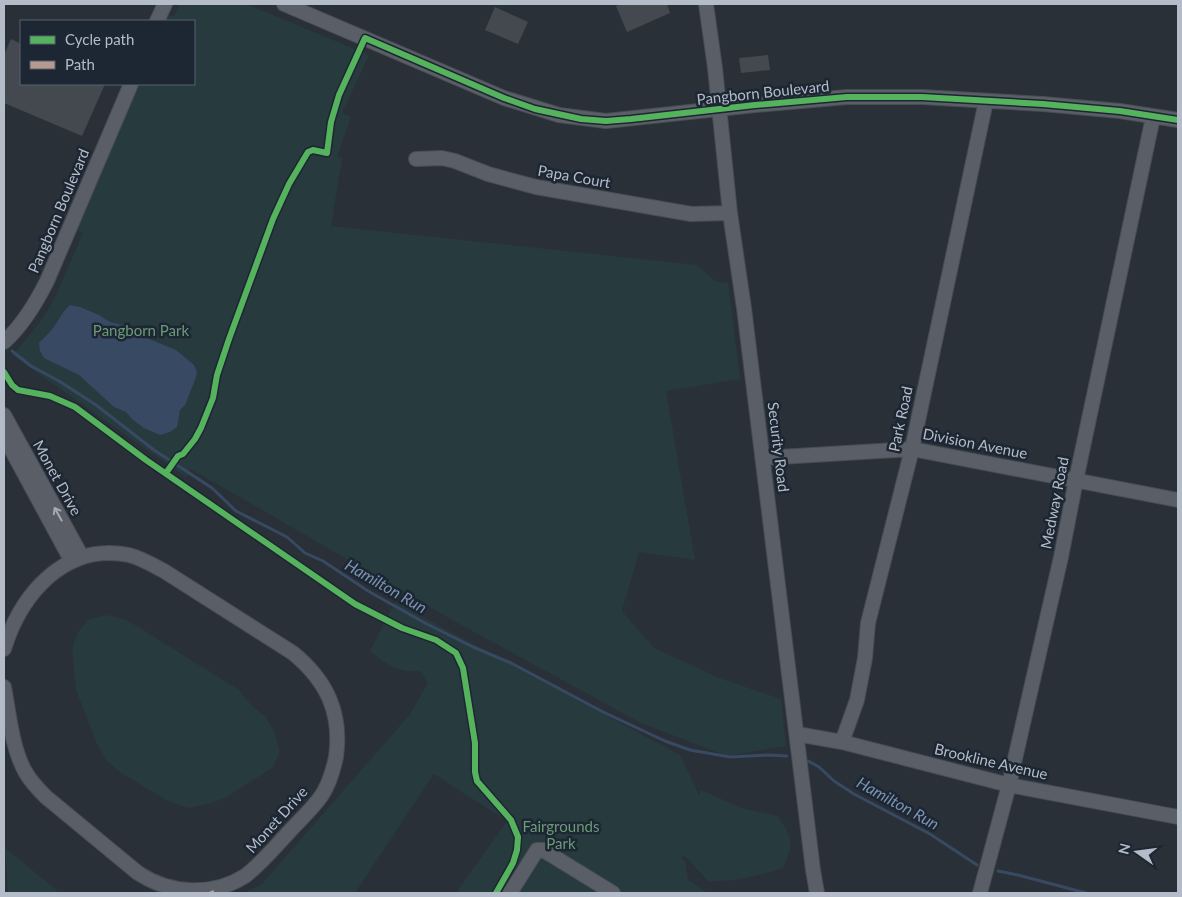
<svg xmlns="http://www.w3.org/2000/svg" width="1182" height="897" viewBox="0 0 1182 897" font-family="Lato,sans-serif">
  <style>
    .green { fill: #273a3e }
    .water { fill: #384963 }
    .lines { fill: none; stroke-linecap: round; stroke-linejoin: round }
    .stream { stroke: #384963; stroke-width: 3 }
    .building { fill: #444950 }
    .minor-casing { stroke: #484c53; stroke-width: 16 }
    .minor { stroke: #5a5e66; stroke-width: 14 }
    .quiet { stroke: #b69a8f; stroke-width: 5; stroke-dasharray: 10 5; stroke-linecap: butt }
    .cycleway-casing { stroke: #1d2633; stroke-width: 9 }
    .cycleway { stroke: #56b35d; stroke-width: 6 }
    .oneway { stroke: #a2a9b5 }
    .labels { text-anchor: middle; stroke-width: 5; stroke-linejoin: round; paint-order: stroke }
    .street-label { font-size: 15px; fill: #b4bcc9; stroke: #1d2633 }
    .park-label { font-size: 15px; fill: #6b9a76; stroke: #1d2633 }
    .water-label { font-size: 16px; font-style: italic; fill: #7c92b1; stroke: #1d2633 }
  </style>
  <rect width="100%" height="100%" fill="#2a3038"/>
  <path class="green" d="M180,4H246L369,55L342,113L351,117L337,156L342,158L331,226L697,265L715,281L728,283L740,379L666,391L695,560L639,552L622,611L654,648L719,678L781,699L786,746L727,756L641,723L463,626L191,469L187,478L12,355C25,341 38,326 48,310C62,285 72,258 83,232L74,229L137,84H194V21H163L166,15L174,16Z
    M395,602L680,755L699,795L701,790L741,808L778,816C793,838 794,844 783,868C758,876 734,882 708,881L684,855L681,858L685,862L688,880L708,893H456L507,821L434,774L355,893H244L262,884L410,714L428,683L420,671C398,673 387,665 370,651Z
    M107,615L127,620L239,690L251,705L266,717L275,733L280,752L272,768L225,798L208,804L189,808L170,802L121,773L107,761L97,744L76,690L72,649L77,634L89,619Z
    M5,848L60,893H8Z"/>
  <path class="water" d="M70,305L80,307L99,315L110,322L132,327L149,339L176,350L194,365L197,372L195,380L185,405L180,410L177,427L170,432L160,435L144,428L133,420L126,412L114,407L79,375L44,358L40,351L39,343C43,338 49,334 53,328C59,320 62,312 70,305Z"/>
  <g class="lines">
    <path class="stream" d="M12,351L31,366L59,381L96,405L154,450L212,488L236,511L287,537L305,553L323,561L368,591L425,623L473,647L511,663L603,712L665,741L690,750L730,757L768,755L787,756
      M808,761L819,767L834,781L854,794L930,834L977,865
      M998,871L1018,875L1086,893"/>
  </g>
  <path class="building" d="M621,4H667L670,13L627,32L616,6Z
    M495,7L528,22L518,44L485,30Z
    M11,39L21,44V84H105L82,136L4,103V55Z
    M768,55L770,70L741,73L739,58Z"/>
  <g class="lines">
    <g class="minor-casing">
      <path id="minor" d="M284,4L504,98L559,115L606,121L755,105L847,97H922L1043,104L1120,111L1178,120
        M706,4L715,68L730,213L744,308L813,870L817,893
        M157,21L165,4
        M416,159L442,158L455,161L488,174L536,187L691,214L730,213
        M4,342C23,325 36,303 47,281L131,84
        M4,415L82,557
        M4,436L71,560
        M763,458L912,449L1178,500
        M4,649C21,594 65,542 129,555C141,558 153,565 164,571L293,653C327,681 342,713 336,757C333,771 328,788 319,799C310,811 298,822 288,833C274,848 261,864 245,876C212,897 170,894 138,873L46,797C38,789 31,782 26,773C12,750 9,713 4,687
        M797,734L842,742L1009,785L1178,817
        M842,742L857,700L865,658L868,623L912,449L986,101
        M510,893L537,850H543L613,893
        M980,893L1009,785L1061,557L1076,480L1153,117"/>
    </g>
    <use href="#minor" class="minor"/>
    <path class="quiet" d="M211,891L212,893"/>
    <g class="cycleway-casing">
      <path id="cycleway" d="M4,372L12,385L18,390L50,396L75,407L146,460L355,604L402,628L436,640L456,653L463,668L475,743V772L477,781L511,820L518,837L517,850L513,863L496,893
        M166,473L178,456L183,454L195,439L201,428L213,398L217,375L229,339L273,219L289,184L308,152L313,150L327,153L331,122L339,95L365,38L504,98L535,109L581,119L606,121L631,119L755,105L847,97H922L1043,104L1120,111L1178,120"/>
    </g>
    <use href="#cycleway" class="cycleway"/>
  </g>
  <defs><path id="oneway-shaft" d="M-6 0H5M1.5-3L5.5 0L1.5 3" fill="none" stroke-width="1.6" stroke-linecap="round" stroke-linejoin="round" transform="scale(1.25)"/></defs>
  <use class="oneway" href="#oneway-shaft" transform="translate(58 514) rotate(-119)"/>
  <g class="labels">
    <g class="street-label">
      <text transform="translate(763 93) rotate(-6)" y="5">Pangborn Boulevard</text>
      <text transform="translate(574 177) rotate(10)" y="5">Papa Court</text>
      <text transform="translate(59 211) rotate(-67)" y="5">Pangborn Boulevard</text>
      <text transform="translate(901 419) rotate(-78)" y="5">Park Road</text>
      <text transform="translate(975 444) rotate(11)" y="5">Division Avenue</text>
      <text transform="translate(778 447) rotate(83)" y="5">Security Road</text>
      <text transform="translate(57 478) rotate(61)" y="5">Monet Drive</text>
      <text transform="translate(1055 503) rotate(-79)" y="5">Medway Road</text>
      <text transform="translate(991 762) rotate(13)" y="5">Brookline Avenue</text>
      <text transform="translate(277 820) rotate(-48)" y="5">Monet Drive</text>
    </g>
    <g class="park-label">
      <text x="141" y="336">Pangborn Park</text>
      <text x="561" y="832">Fairgrounds<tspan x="561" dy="17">Park</tspan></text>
    </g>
    <g class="water-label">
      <text transform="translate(386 586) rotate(30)" y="6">Hamilton Run</text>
      <text transform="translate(898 803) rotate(29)" y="6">Hamilton Run</text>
    </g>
  </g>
  <rect width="1182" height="897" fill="none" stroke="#b4bcc9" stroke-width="10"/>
  <rect x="20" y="20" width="175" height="65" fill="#1d2633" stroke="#59626f"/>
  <rect x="30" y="36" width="25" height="8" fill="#56b35d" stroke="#59626f"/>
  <text x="65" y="45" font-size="15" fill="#b4bcc9">Cycle path</text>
  <rect x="30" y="61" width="25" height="8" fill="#b69a8f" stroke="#59626f"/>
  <text x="65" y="70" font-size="15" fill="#b4bcc9">Path</text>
  <g transform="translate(1137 852) rotate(284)" stroke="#1d2633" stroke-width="4" paint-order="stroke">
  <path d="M0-4L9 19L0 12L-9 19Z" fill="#b4bcc9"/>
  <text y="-8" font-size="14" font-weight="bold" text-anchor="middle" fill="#b4bcc9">N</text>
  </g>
</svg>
